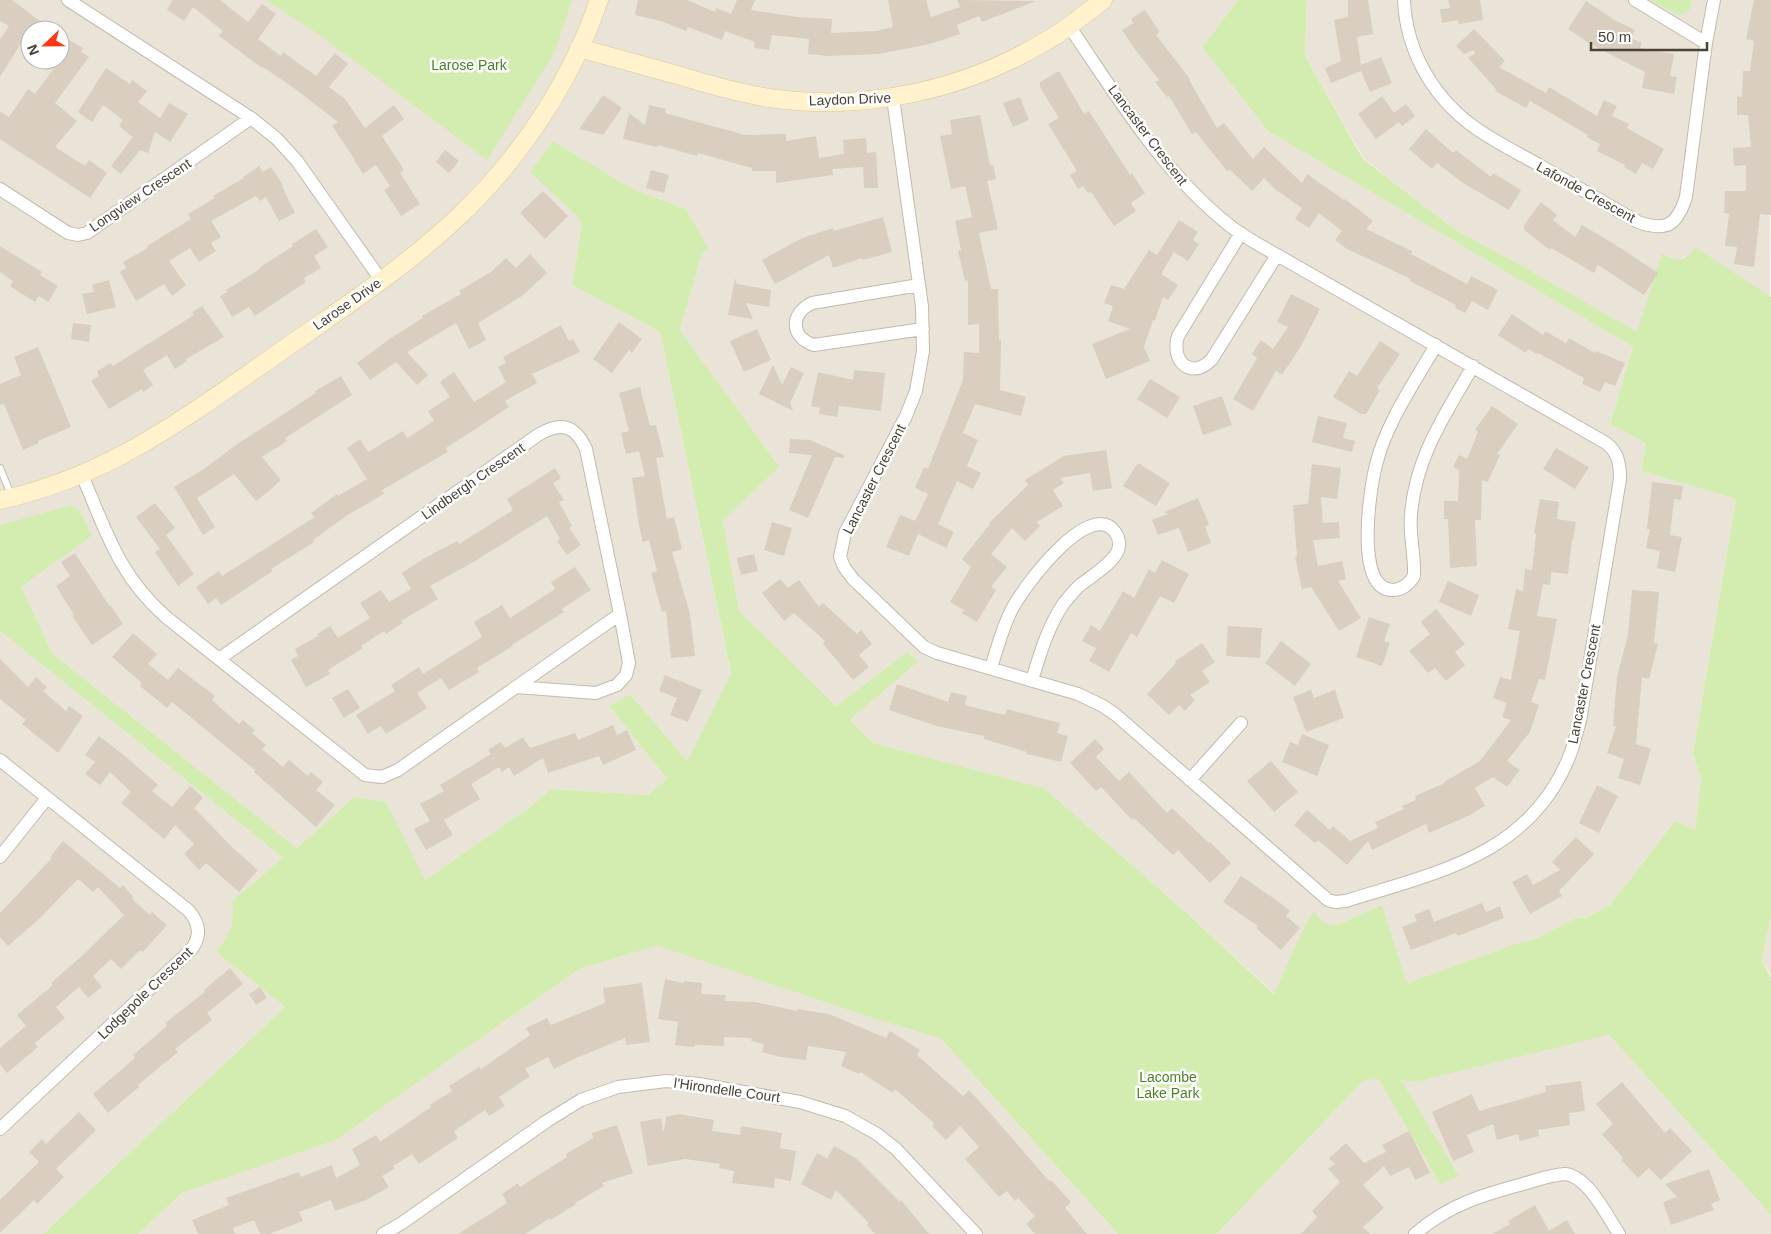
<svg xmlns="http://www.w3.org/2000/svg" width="1771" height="1234" viewBox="0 0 1771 1234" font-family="Arial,sans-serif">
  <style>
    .residential { fill: #eae4d8; fill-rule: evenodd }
    .green { fill: #d3edb1 }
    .building { fill: #d9cebf }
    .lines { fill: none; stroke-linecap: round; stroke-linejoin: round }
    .lane-casing { stroke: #c3baac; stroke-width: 8 }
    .street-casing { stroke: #c3baac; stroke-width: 14 }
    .secondary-casing { stroke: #d9c798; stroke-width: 19 }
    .lane { stroke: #fff; stroke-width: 6 }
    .street { stroke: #fff; stroke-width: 12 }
    .secondary { stroke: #fff2cc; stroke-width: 18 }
    .labels { text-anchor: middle; stroke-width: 5; stroke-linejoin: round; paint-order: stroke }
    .park-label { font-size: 14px; fill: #4a8325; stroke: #fff }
    .street-label { font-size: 14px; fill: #4b4337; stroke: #fff }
  </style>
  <rect width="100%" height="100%" fill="#f6f2eb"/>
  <path class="residential" d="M0,0H1238L1202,47L1268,131L1633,347L1610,424L1646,443L1641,471L1736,499L1693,753L1701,778L1695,830L1675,821L1611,904L1542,939L1517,943L1407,983L1382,905L1336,925H1331L1324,923L1314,913L1308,919L1275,994L1190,916L1044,788L873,743L850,720L919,661L907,652L836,706L739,612L723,520L778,467L680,330L702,253L707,248L686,209L633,189L553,141L575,214L582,224L572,285L660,332L731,674L687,762L630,694L609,706L667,779L648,795L551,789L530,807L425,880L354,797L297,848L53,654L21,587L92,536L8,523L0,525ZM30,30H60V60H30Z
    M1307,0H1771L1770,298L1695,248L1691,253L1682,258L1675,260L1663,253L1637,333L1526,268L1456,230L1364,159L1305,56Z
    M0,631L283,858L232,901L234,917L229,933L216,952L285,1007L43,1234H0Z
    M1771,915V975L1762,961Z
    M657,946L869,1017L941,1039L1118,1234H138L182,1193L336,1140L579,969Z
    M1609,1035L1771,1215V1234H1217L1363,1081L1378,1079L1436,1177L1439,1184L1458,1175L1396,1073Z"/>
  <path class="green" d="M266,0H572L554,54L487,160L318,34Z
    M1238,0H1307L1305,56L1363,159L1456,230L1526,268L1637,332L1662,253C1675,262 1686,262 1695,247L1771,297V915L1762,961L1771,978V1215L1609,1035L1414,1082L1401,1080L1459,1176L1439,1185L1436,1177L1378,1079L1363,1081L1217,1234H1118L941,1039L869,1017L657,946L579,969L336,1140L182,1193L138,1234H43L285,1007L216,952C230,932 235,927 232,901L283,858L0,631V525L72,505L80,511L92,536L21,587L53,654L297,848L354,797L386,802L425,880L530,807L551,789L648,795L667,779L609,706L630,694L687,761L731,673L660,332L572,285L582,224L575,214L530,172L553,141L633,189L686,209L708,248L702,253L680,330L779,467L723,520L739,611L836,706L907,652L919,661L850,720L873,743L1044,788L1190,916L1274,994L1308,919L1314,912C1321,920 1326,926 1336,925L1382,905L1407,983L1517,943L1533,940L1576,918H1585L1611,904L1675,821L1695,830L1701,778L1693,753L1736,499L1641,471L1646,443L1610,424L1633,347L1268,131L1202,47Z
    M1650,0H1692V1C1691,10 1688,13 1679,15Z"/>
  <path class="building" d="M0,0H12L52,30H30V44L23,40L0,77V40L9,26L0,21Z
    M173,0H220L248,22L262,4L276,14L258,39L281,56L283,52L316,76L335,53L348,64L329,87L345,99L365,128L394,105L404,119L382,136L404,170L400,173L420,204L401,216L384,190L390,186L376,165L363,174L354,160H355L332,126L338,122L294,88L263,67L262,68L219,36L223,31L193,7L184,21L167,10Z
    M638,0H687L715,12L716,8L731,14L737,0H755L751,10L798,17L832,19L831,33L876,31L893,27L888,0H926L931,17L960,7L957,0L1036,1L982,22L979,16L957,25L960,34L930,44L878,54L828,56L808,54L809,39L772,35L769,50L754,48L755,42L725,31L722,40L688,27L686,31L661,21L635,15Z
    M1348,0H1368L1373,34L1357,37L1361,65L1381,57L1392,83L1370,92L1361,71L1331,83L1325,68L1341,61L1334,20L1348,17Z
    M1448,0H1480L1483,20L1459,24L1458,20L1442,23L1440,9L1450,8Z
    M1754,0H1771V215L1760,214L1754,267L1734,264L1737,247L1725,246L1729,214L1724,213L1725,191H1746V165L1734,166L1733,148L1751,147L1748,115H1737V96L1742,97L1743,71H1750L1754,41L1746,39Z
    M1586,1L1614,20L1635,30L1631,38L1642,43L1640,48L1674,54L1670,76L1677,77L1674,94L1642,88L1645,72L1592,45L1568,29Z
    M1145,10L1160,32L1156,35L1190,79L1189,80L1217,128L1224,123L1253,159L1264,147L1302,183L1307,174L1344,200L1345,199L1373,221L1366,229L1412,251L1411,254L1467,284L1471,276L1498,290L1488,310L1472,301L1465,313L1455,308L1456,305L1410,281L1411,279L1347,249L1335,240L1342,231L1319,213L1309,228L1295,219L1302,208L1276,190L1264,178L1252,191L1230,170L1227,171L1196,132L1192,134L1169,96L1167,97L1155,82L1159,80L1137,52L1122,30L1134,23L1131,19Z
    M1474,29L1505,61L1499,67L1546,93L1549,87L1597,116L1604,100L1617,106L1612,116L1629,124L1627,128L1664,149L1653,169L1642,163L1636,174L1624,167L1625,165L1597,151L1600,144L1587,137L1588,135L1530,101L1526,108L1495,91L1496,89L1468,58L1475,53L1474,50L1464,54L1456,46Z
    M60,35L83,48L81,52L89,57L55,103L77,121L55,147L85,166L89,160L107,173L90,198L0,139V111L9,117L28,89L35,94L60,60Z
    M106,68L130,84L132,80L147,91L138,102L160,118L169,103L188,114L170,142L155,132L148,153L140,150L121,174L111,166L133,137L119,126L123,120L103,105L92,122L78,112Z
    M1059,71L1084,114L1089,111L1130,175L1132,173L1145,193L1131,203L1136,211L1114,226L1091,192L1088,193L1083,186L1078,189L1070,175L1077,171L1048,124L1059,118L1040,87V82Z
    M603,95L622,108L603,135L579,129Z
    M1382,96L1394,113L1406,104L1415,116L1402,126L1399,122L1376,139L1358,114Z
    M1020,97L1029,120L1013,127L1003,103Z
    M649,105L666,109L665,113L745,135L786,134V141L816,136L819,158L844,154L843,140L866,138L867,153L876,152L878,188H864L863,167L832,169L833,175L776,183V171H752V168L698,153L697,156L658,145L657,147L623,139L629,113L645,125Z
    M980,115L990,165H993L996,179L987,181L998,229L979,233L991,289H998L999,340H1001L1000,390L1026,397L1021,416L975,404L963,433L978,440L967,466L981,473L973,489L957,481L938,524L954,532L946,548L918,534L909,556L886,547L900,515L915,521L928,494L915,488L924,467L928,469L963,380L964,352L979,353V324L968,325V280L965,281L958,251L961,250L955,221L972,217L965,186L951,189L940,136L952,134L950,120Z
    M1426,129L1453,153L1456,150L1491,177L1493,173L1521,190L1509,210L1463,183L1437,163L1432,169L1409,149Z
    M445,150L459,161L449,173L436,162Z
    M259,166L263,172L271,167L283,185L282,186L295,213L279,221L266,197L260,201L256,196L211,221L221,237L211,243L216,251L199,262L190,248L169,261L186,285L172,296L164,284L136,301L120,272L126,268L123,262L148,248L147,246L191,219L188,214L215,198L213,196L244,178L243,177Z
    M651,170L669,175L664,193L646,188Z
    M543,191L568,216L545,239L520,213Z
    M1541,202L1557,215L1553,220L1575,237L1582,225L1611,242L1658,273L1644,295L1598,265L1594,273L1551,248L1550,250L1524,230V225Z
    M883,217L892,252L863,260L862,258L833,268L829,255L775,284L762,260L802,238L833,228L834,231Z
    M1179,220L1198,232L1193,240L1199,244L1188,261L1174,252L1161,274L1178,285L1168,300L1163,297L1155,320H1153L1144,347L1150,361L1106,379L1092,344L1130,329L1108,321L1113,306L1104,303L1111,285L1124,289L1149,250L1157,255Z
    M316,229L328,247L314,256L321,268L304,278L306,282L255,316L249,307L232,317L220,296L227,292L226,290L260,269L259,268L293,246L292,244Z
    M0,246L42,272L40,275L58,286L48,302L39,296L35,302L10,286L13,281L0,272Z
    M530,254L547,273L522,296L478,323L486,340L469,349L456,323L407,352L428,375L417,385L396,362L370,380L357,363L391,338L423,318L422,316L461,294L459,291L491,272L506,258L516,268Z
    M735,278L737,284L771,290L769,307L746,303L753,319L728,315Z
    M109,280L116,307L87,314L82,294L94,292L92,285Z
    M1291,294L1320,309L1301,346L1282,375L1276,371L1253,411L1233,399L1257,358L1252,354L1261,340L1273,349L1288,327L1277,322Z
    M202,306L224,337L186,359L187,361L175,369L167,355L143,370L153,385L143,392L142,389L109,409L91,381L99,376L97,371L111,363L113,366L194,315L192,312Z
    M1512,314L1543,335L1545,331L1566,343L1569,338L1595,353L1596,351L1625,363L1615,386L1605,382L1600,392L1582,384L1584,378L1538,353L1537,354L1528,349L1526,353L1498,335Z
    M619,322L642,339L632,353L629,350L612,373L593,359Z
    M73,323L91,325L89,342L71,339Z
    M561,325L569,341L573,339L580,352L532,374L537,383L505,401L509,407L446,448L448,452L434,460L382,490L384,494L346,516L313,540L314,542L271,569L273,571L221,605L216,598L208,604L196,587L219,571L222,576L315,517L311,513L337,494L338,496L367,479L347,448L360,439L368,452L403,431L407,438L434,421L428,411L450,397L440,382L454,372L474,402L506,382L498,367L506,363L503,357Z
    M757,329L771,360L744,372L730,341Z
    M1380,341L1400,354L1377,388L1380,390L1366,414H1361L1333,397L1349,371L1357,376Z
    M38,347L71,427L38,441L39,443L23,450L4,404L0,405V384L21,375L14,357Z
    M773,365L782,385L791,367L804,373L790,403L793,411L759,394Z
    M854,370L885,373L881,411L839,406L837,417L819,414L820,408L811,406L818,372L853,380Z
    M341,376L352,395L285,438L287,441L262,457L281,480L269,491L256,501L234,474L197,498L215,527L203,535L174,487L204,469L236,445L316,393L315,391Z
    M1150,379L1180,397L1167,418L1137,399Z
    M640,387L650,426L656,425L664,457L656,458L667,519L674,517L682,549L672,552L690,614L695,656L671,658L666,611L662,612L651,573L657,571L649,540L643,542L639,526L632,478L645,476L639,451L626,454L621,433L629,431L619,393Z
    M1222,396L1232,425L1203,435L1193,406Z
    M1492,406L1518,424L1497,454L1500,455L1488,482L1482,480L1481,520H1475L1477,566L1450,568L1448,519H1444V501H1458L1459,470L1453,467L1459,455L1467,459L1478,432L1475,430Z
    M1318,416L1347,423L1343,438L1355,441L1352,452L1312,442Z
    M790,439L810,440L844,455V458L835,457L808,518L789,510L812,455L789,453Z
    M1556,448L1589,467L1575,489L1543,469Z
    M1106,450L1112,488L1093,491L1090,473L1060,478L1064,483L1053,490L1063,506L1037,522L1040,526L1025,541L1012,528L991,554L1007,567L991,587L996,590L977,622L962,613L964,610L950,602L971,567L962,559L990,524L989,523L1028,485L1025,480L1064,456Z
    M1138,463L1170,483L1156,506L1123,486Z
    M1312,464L1341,468L1337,499L1321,497L1323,523L1339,522L1340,538L1313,540L1318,566L1342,561L1346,579L1338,581L1361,618L1339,631L1311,587L1302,589L1295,556H1297L1293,505L1308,504Z
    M555,468L561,478L553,483L564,500L559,502L572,526L569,528L581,545L567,555L557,541L560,539L547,516L475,561L430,586L438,599L401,621L403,623L386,634L384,631L361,646L363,648L328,670L330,674L306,687L291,660L298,656L295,649L318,636L317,634L330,626L338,638L370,618L360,603L381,590L389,602L411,589L402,573L423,559L457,541L459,544L513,510L507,499Z
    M1652,482L1683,486L1681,500L1674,499L1670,535L1682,537L1675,572L1657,568L1660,551L1646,548L1650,529H1647Z
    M1198,498L1209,525L1205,526L1211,543L1188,552L1179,528L1158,535L1152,520L1168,514L1164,512Z
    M1540,499L1559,502L1557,519L1576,522L1573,540H1572L1568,574L1551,572L1550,585L1543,584L1537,616L1557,619L1545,680L1539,679L1531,702L1539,705L1530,732L1507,761L1520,770L1507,787L1493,777L1475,788L1485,806L1468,816L1429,833L1426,824L1372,850L1368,841L1347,865L1318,840L1315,843L1294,825L1307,810L1330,830L1333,826L1350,841L1378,828L1375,822L1404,809L1402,806L1416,800L1415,796L1445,783L1444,782L1480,761L1511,720L1502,717L1507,703L1493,698L1500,677L1511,680L1520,631L1508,629L1516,589L1523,591L1525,569L1532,570L1536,534H1534Z
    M155,503L175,528L166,535L194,574L178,586L155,552L160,549L136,517Z
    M772,522L792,528L784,556L764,550Z
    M75,553L110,607L111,606L123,624L92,645L72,616L74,615L56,586L70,576L61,562Z
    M754,554L758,571L741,575L737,558Z
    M1162,560L1189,574L1174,603L1160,596L1137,637L1131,633L1109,672L1089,661L1096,648L1082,641L1091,625L1100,631L1123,591L1134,598L1149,569L1155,573Z
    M575,567L591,590L562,609L564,612L512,645L513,646L477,668L479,672L449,690L441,678L417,693L427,708L386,734L381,726L368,734L356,715L395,691L391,685L419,667L423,674L482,637L474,622L502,605L510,618L555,589L551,582Z
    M780,579L788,588L799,580L819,607L823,603L857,634L861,630L872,644L859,655L869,667L853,680L823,644L825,641L794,613L784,621L762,593Z
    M1448,581L1479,595L1471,616L1439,602Z
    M1632,590L1659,592L1654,643L1658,644L1649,679L1642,677L1636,744L1651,749L1640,785L1618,778L1624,759L1607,753L1616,726H1613L1617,677L1628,635Z
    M1436,609L1465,644L1455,652L1465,665L1446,681L1435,668L1428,673L1409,651L1430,634L1421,622Z
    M1369,617L1390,624L1384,641L1390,643L1382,666L1356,657Z
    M1228,626L1262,628L1260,658L1226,656Z
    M133,633L157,654L148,664L168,680L178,668L215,696L212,700L239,724L243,720L255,730L252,733L266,745L262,749L283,767L289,760L308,776L311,772L323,782L316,790L335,805L316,827L254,772L255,770L172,702L167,708L140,686L142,683L112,657Z
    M1281,641L1311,664L1295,686L1265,663Z
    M1202,643L1215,662L1202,671L1210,682L1190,695L1195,700L1185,711L1179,705L1169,715L1147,694L1176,663L1175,661Z
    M0,659L28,687L36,677L47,687L43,691L66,711L69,706L83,716L58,753L22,724L26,720L0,699Z
    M665,675L702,690L688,722L670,715L677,698L659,691Z
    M897,684L948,702L951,692L967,696L965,705L1005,715L1007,709L1060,723L1057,733L1068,736L1061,762L1027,754V752L984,739V736L937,726L889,710Z
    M348,689L360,708L344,718L332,698Z
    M1311,690L1314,698L1335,690L1344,718L1306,732L1293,697Z
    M613,725L617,735L627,730L636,750L603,765L599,756L548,773L543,758L514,776L509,767L502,772L499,767L471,784L480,799L444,820L453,835L426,850L414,829L430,821L420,804L444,791L440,785L491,754L488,750L501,742L505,748L523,737L530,748L575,733L578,740Z
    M1302,734L1329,745L1317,776L1282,762L1290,742L1298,745Z
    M99,736L125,756L158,785L152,791L172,807L190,786L203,798L194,808L234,849L258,870L239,892L206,863L199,870L184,854L194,844L175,825L164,839L121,803L131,792L110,772L100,785L85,774L95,762L85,755Z
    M1095,739L1104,749L1096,757L1119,781L1129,772L1167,813L1172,808L1209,843L1210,842L1231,863L1210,883L1178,850L1173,855L1134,818L1132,820L1101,787L1096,791L1070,763Z
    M1271,761L1298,792L1274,812L1247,781Z
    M1597,785L1618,796L1599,833L1579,823Z
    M1576,837L1594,854L1559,891L1562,896L1530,914L1512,882L1527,874L1533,885L1560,870L1552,862Z
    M63,841L120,888L123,885L133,897L132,899L150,915L152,912L167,925L143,952L140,950L121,969L111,959L93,976L102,987L88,998L79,987L56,1007L65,1018L35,1043L38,1047L7,1073L0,1064V1048L26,1026L17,1015L53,985L51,983L84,954L124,915L98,887L93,892L78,879L40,918L8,946L0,937V913L52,858L50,857Z
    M1241,876L1279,902L1290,911L1286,916L1300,928L1281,950L1256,928L1258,926L1223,902Z
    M1482,903L1486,912L1500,906L1504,918L1458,936L1456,933L1411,950L1402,927L1417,921L1414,915L1429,909L1434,922Z
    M230,968L243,984L207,1013L212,1020L175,1049L178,1052L138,1085L139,1087L108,1113L93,1094L135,1058L133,1055L167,1026L165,1023L205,992L204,990Z
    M665,979L683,983L684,981L702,983L701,994L726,995L725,1001L755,1002L797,1011V1009L829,1014L886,1038L890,1031L920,1050L917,1055L963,1096L969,1090L991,1114L1049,1181L1051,1180L1071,1202L1065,1208L1087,1234H1035L1026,1224L1035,1216L1018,1198L1015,1201L1007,1191L999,1197L965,1159L979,1147L960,1126L946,1140L932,1126L934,1123L895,1089L893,1093L860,1072L859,1074L841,1066L846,1052L808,1046L806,1060L781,1057L762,1052L764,1044L751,1041L752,1038L724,1037V1046L695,1045L694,1047L675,1045L678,1022L658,1019Z
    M642,983L650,1042L626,1045L625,1038L574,1059L554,1069L548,1057L525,1069L530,1076L499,1097L505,1106L489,1116L485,1110L454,1131L458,1138L419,1164L412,1154L393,1166L395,1169L382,1176L389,1187L366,1200L335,1211L331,1200L299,1212L303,1221L269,1234H260L254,1220L233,1228L235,1234H198L192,1220L229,1205L226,1198L299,1172L301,1177L332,1165L336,1178L360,1165L352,1149L376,1135L380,1142L431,1107L430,1105L452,1091L449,1086L479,1067L481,1069L530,1035L526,1028L547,1018L551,1025L605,1003L603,988Z
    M260,987L267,998L256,1005L249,994Z
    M1581,1081L1585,1111L1569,1113L1570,1125L1538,1130L1539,1136L1520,1141L1518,1134L1497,1140L1493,1124L1467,1135L1474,1152L1453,1161L1432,1112L1472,1094L1479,1111L1546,1092L1545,1086Z
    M1622,1082L1665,1133L1670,1128L1692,1151L1661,1180L1649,1168L1638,1178L1621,1160L1623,1158L1602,1134L1613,1124L1596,1104Z
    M79,1112L96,1130L56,1169L64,1177L37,1204L34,1200L0,1233V1200L39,1162L29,1152L42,1139L46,1144Z
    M679,1114L714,1120L712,1131L740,1135L741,1126L782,1133L780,1148L796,1151L791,1181L775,1178L774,1188L732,1183L734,1171L719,1168L720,1164L685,1159L648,1166L640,1122L661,1118L663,1131H664L666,1117Z
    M617,1125L633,1173L602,1183L604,1186L575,1203L576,1204L551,1220L550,1218L525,1234H458L507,1203L502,1194L518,1183L520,1187L567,1157L566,1154L593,1138L592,1133Z
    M1409,1131L1430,1173L1415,1180L1409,1167L1390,1176L1384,1166L1363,1185L1384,1208L1363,1227L1370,1234H1301L1317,1217L1312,1211L1340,1182L1328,1169L1335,1164L1329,1158L1346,1143L1364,1163L1386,1152L1382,1145Z
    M834,1146L856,1158L900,1202L901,1200L929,1234H875L867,1225L869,1223L836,1190L831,1200L801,1184L817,1153L827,1159Z
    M1709,1169L1720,1200L1711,1204L1714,1210L1671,1225L1663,1202L1677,1197L1665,1184Z
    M1535,1205L1549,1231L1567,1220L1575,1234H1492L1510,1224L1508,1221Z"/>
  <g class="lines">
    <g class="lane-casing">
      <path id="lane" d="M0,468L12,497"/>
    </g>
    <g class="street-casing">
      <path id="street" d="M68,0L251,118L277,139L297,161L381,280
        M1404,0C1406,49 1431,94 1470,124C1491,140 1516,152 1539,165C1572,184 1605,203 1638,222C1667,232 1677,225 1686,197L1706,43L1714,0
        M1635,0L1706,43
        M893,98L922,306L923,351L916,391L906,416L845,533L840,557L844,567L853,579L924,647L937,653L1078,694L1103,706L1116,715L1328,900L1335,902L1346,901C1435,873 1530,855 1569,757C1574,746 1576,733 1580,721L1620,479C1620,464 1618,452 1606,443L1277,255C1261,246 1244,237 1229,225C1162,172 1117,96 1069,26
        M0,189L68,233L78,235L87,233L251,118
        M1241,233L1178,336C1170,363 1193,380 1212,359L1277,255
        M919,285L812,303C790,314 790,337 814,345L923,329
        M1436,345C1415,382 1386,423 1376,465C1370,488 1354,590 1393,590C1403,590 1409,584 1414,576C1415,555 1409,535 1411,514C1416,456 1445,415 1473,366
        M82,475C106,531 119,576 166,617L365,775L382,777L398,770L620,614L629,663L626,675L617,685L596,693L516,687
        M219,659L538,435C561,421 575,425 586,449L620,614
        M991,668C997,649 1002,629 1011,611C1021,590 1089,497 1115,532C1119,537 1120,544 1118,550C1114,563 1090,577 1079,586C1074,591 1069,597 1064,603C1048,626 1040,654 1032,680
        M0,760L188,910C200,923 202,937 190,951L0,1129
        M1190,780L1241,723
        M0,857L47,798
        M383,1234L402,1223L547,1121L581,1100L618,1087L666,1081L699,1084L800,1102L845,1116L877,1134L896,1149L976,1234
        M1415,1234C1448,1205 1482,1195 1523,1184C1537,1180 1550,1175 1565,1174C1588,1176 1607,1216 1619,1234"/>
    </g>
    <g class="secondary-casing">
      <path id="secondary" d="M579,48C613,57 647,67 681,76C710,85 739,93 769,98C867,112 967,90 1051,38C1070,27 1086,13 1103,0
        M0,500C107,477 182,420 270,359C333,314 400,272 457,218C520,159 571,82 599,0"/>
    </g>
    <use href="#lane" class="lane"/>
    <use href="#street" class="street"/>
    <use href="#secondary" class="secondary"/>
  </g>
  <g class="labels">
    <g class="park-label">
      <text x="469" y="70">Larose Park</text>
      <text x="1168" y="1082">Lacombe<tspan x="1168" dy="16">Lake Park</tspan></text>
    </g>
    <g class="street-label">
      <text transform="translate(850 99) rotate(-2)" y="5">Laydon Drive</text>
      <text transform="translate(1148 135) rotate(53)" y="5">Lancaster Crescent</text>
      <text transform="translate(1586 192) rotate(29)" y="5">Lafonde Crescent</text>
      <text transform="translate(140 195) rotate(-34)" y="5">Longview Crescent</text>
      <text transform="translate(347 304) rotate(-35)" y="5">Larose Drive</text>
      <text transform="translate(874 479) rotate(-63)" y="5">Lancaster Crescent</text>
      <text transform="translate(473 481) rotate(-35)" y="5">Lindbergh Crescent</text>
      <text transform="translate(1584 684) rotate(-79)" y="5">Lancaster Crescent</text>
      <text transform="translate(145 993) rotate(-44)" y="5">Lodgepole Crescent</text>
      <text transform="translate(727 1090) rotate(8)" y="5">l'Hirondelle Court</text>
    </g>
  </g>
  <g transform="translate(45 45) rotate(248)"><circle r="24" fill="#ffffff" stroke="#b7b4af"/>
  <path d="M0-4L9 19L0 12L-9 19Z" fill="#ff3719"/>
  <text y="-8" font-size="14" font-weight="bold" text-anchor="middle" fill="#4b4337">N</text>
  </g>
  <path d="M1591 42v8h116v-8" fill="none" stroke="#4b4337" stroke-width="2.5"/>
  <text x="1598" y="42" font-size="15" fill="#4b4337" stroke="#ffffff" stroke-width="4" paint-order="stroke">50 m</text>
</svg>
